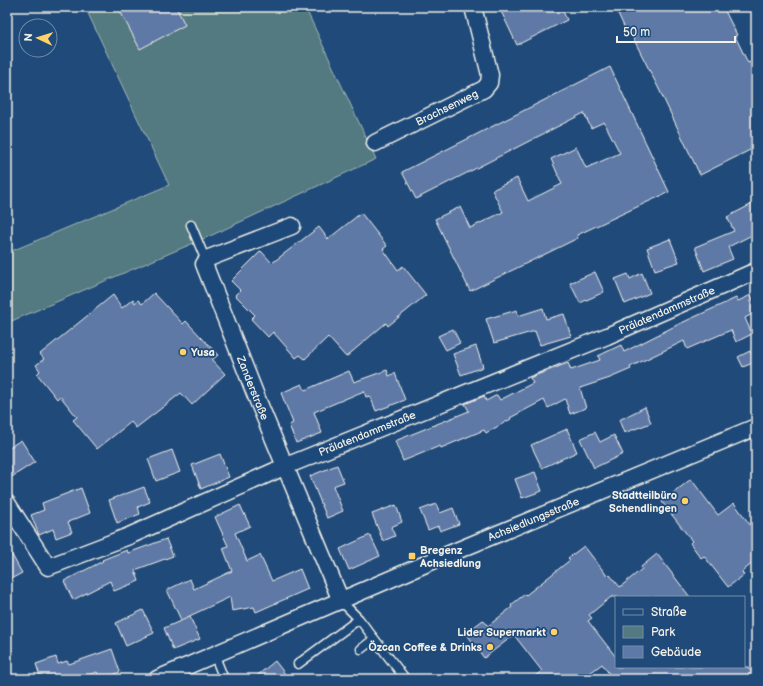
<svg xmlns="http://www.w3.org/2000/svg" width="763" height="686" viewBox="0 0 763 686" font-family="'Balsamiq Sans',sans-serif">
  <style>
    .green { fill: #537a81; stroke: #a4b6b4 }
    .building { fill: #5e79a7; stroke: #f4f1e8 }
    .lines { fill: none; stroke-linecap: round; stroke-linejoin: round }
    .service-casing { stroke: #f4f1e8; stroke-width: 11 }
    .minor-casing { stroke: #f4f1e8; stroke-width: 19 }
    .service { stroke: #1f4a7a; stroke-width: 8 }
    .minor { stroke: #1f4a7a; stroke-width: 16 }
    .poi-dot { fill: #ffd166; stroke: #1f4a7a; stroke-width: 1.5 }
    .labels { text-anchor: middle; stroke-width: 3.5; stroke-linejoin: round; paint-order: stroke }
    .street-label { font-size: 11px; fill: #f4f1e8; stroke: #1f4a7a }
    .poi-label { font-size: 11px; font-weight: bold; fill: #f4f1e8; stroke: #1f4a7a; text-anchor: end }
  </style>
  <rect width="100%" height="100%" fill="#1f4a7a"/>
  <filter id="ink" filterUnits="userSpaceOnUse"><feTurbulence type="fractalNoise" baseFrequency=".025" numOctaves="2"/><feDisplacementMap in="SourceGraphic" scale="8" xChannelSelector="R" yChannelSelector="G"/><feConvolveMatrix kernelMatrix="1 2 1 2 8 2 1 2 1" color-interpolation-filters="sRGB"/></filter>
  <g filter="url(#ink)">
    <path class="green" d="M85,7H305L376,159L210,236L7,323V253L169,185Z"/>
    <path class="building" d="M118,7H176L185,25L140,49Z
      M499,7H561L567,20L517,45Z
      M615,7H723L737,35L735,36L748,63L750,62L756,74V147L700,175L658,87L630,32L627,33Z
      M610,67L669,192L577,235L578,238L470,291L435,219L460,207L470,228L503,212L492,190L517,178L528,201L562,184L551,159L576,147L586,168L620,153L604,122L591,128L584,113L416,199L402,172Z
      M756,202V233L728,247L733,259L704,271L695,247L734,231L727,217Z
      M361,213L387,246L383,249L398,270L403,266L426,295L388,326L386,323L346,357L328,337L305,359L300,355L296,358L273,332L268,337L251,319L255,315L235,295L240,290L231,281L261,251L272,263L319,227L328,239Z
      M670,239L679,262L655,270L647,248Z
      M595,272L604,292L580,303L570,283Z
      M642,273L650,293L625,304L615,279L628,274L630,279Z
      M154,293L183,324L186,321L218,355L212,360L225,374L192,405L181,393L136,428L131,422L97,449L73,420L77,417L60,396L57,399L37,374L40,371L36,365L44,359L40,354L113,295L122,308L133,299L135,303L138,300L142,304Z
      M751,295L756,306V312L745,318L752,334L736,342L731,330L687,349L684,341L630,367L631,369L610,378L580,388L586,408L570,414L565,399L548,408L544,400L510,418L511,419L486,433L484,430L441,448L440,446L403,461L395,441L469,411L465,404L484,396L486,401L497,395L500,400L533,383L530,378L534,376L568,363L571,370L600,360L598,356L621,345L624,352L677,325L736,298L738,301Z
      M543,308L546,319L564,314L571,336L540,345L535,331L494,343L486,319L517,310L518,316Z
      M453,329L460,343L446,350L438,336Z
      M476,346L483,367L461,375L453,354Z
      M750,351L755,362L743,367L738,357Z
      M387,370L389,376L395,373L405,400L376,411L370,396L366,397L364,391L314,412L322,433L296,443L289,425L293,423L281,393L302,384L305,390L349,371L354,382Z
      M645,407L651,423L624,433L619,420Z
      M567,429L577,452L542,468L531,445Z
      M595,432L600,442L614,435L623,454L594,468L580,439Z
      M21,440L35,462L7,480V449Z
      M172,450L180,472L156,481L148,459Z
      M220,454L229,477L201,489L192,465Z
      M337,465L344,482L333,486L343,511L327,518L310,476Z
      M535,472L542,491L522,498L515,479Z
      M691,479L718,515L734,503L756,533V560L742,572L744,575L728,587L704,556L701,558L690,543L692,541L662,502Z
      M144,487L150,502L138,507L140,514L117,523L109,500Z
      M81,488L90,513L68,522L72,532L56,538L53,529L39,535L31,515L44,510L42,503Z
      M436,504L440,513L453,508L459,524L440,531L438,526L428,530L420,510Z
      M240,505L250,526L235,533L247,561L260,555L272,581L300,569L308,589L256,612L254,607L232,611L230,597L181,620L167,590L190,579L194,589L232,571L223,548L228,546L215,517Z
      M396,505L402,522L391,527L395,536L383,541L372,514Z
      M370,535L380,556L349,570L340,549Z
      M166,539L173,556L135,570L139,581L114,591L110,581L73,600L64,581L103,561L102,560L127,550L128,553Z
      M7,546L22,573L7,581Z
      M584,546L608,577L610,575L620,587L642,569L641,567L657,554L690,597H611L589,615L592,618L588,621L616,657V667H748L756,679H613L602,664L582,679H531L542,671L514,635L484,658L466,633L483,620L488,626L512,607L511,605L525,594L526,595L570,560L568,558Z
      M143,610L154,633L126,646L116,623Z
      M190,617L200,639L173,650L164,628Z
      M112,649L120,672L102,679H100L97,672L78,679H41L36,664L56,657L58,664L67,661L69,664Z
      M275,661L289,679H253Z"/>
    <g class="lines">
      <g class="service-casing">
        <path id="service" d="M191,225L206,261
          M341,601L359,619L404,677
          M361,649L374,639
          M214,654L224,679
          M298,664L359,619"/>
      </g>
      <g class="minor-casing">
        <g id="minor">
          <path id="s1" d="M375,143L484,89L489,83L490,75L473,7"/>
          <path id="s2" d="M292,226L209,258L204,264L258,401L341,601"/>
          <path id="s3" d="M7,503L48,567L129,536L286,466L607,336L756,271"/>
          <path id="s4" d="M157,679L456,551L756,427"/>
        </g>
      </g>
      <use href="#service" class="service"/>
      <use href="#minor" class="minor"/>
    </g>
  </g>
  <g class="poi-dot">
    <circle cx="183" cy="352" r="4"/>
    <circle cx="685" cy="501" r="4"/>
    <rect x="408" y="552" width="8" height="8" rx="2"/>
    <circle cx="554" cy="632" r="4"/>
    <circle cx="490" cy="647" r="4"/>
  </g>
  <g class="labels">
    <g class="street-label">
      <text dy="4" stroke="none"><textPath href="#s1" startOffset="80">Brachsenweg</textPath></text>
      <text dy="4" stroke="none"><textPath href="#s3" startOffset="746">Prälatendammstraße</textPath></text>
      <text dy="4" stroke="none"><textPath href="#s2" startOffset="230">Zanderstraße</textPath></text>
      <text dy="4" stroke="none"><textPath href="#s3" startOffset="422">Prälatendammstraße</textPath></text>
      <text dy="4" stroke="none"><textPath href="#s4" startOffset="409">Achsiedlungsstraße</textPath></text>
    </g>
    <g class="poi-label">
      <text x="191" y="356" text-anchor="start">Yusa</text>
      <text x="677" y="499">Stadtteilbüro<tspan x="677" dy="13">Schendlingen</tspan></text>
      <text x="420" y="554" text-anchor="start">Bregenz<tspan x="420" dy="13">Achsiedlung</tspan></text>
      <text x="546" y="636">Lider Supermarkt</text>
      <text x="482" y="651">Özcan Coffee &amp; Drinks</text>
    </g>
  </g>
  <rect width="763" height="686" fill="none" stroke="#1f4a7a" stroke-width="24"/>
  <rect x="12" y="12" width="739" height="662" fill="none" stroke="#f4f1e8" stroke-width="1.5" filter="url(#ink)"/>
  <rect x="615" y="596" width="130" height="72" fill="#1f4a7a" stroke="#748da6"/>
  <rect x="623" y="609" width="20" height="6" fill="#1f4a7a" stroke="#748da6"/>
  <text x="651" y="616" font-size="12" fill="#f4f1e8">Straße</text>
  <rect x="623" y="626" width="20" height="12" fill="#537a81" stroke="#748da6"/>
  <text x="651" y="636" font-size="12" fill="#f4f1e8">Park</text>
  <rect x="623" y="646" width="20" height="12" fill="#5e79a7" stroke="#748da6"/>
  <text x="651" y="656" font-size="12" fill="#f4f1e8">Gebäude</text>
  <g transform="translate(38 38) rotate(274)"><circle r="19" fill="#1f4a7a" stroke="#748da6"/>
  <path d="M0-3L7 15L0 10L-7 15Z" fill="#ffd166"/>
  <text y="-6" font-size="11" font-weight="bold" text-anchor="middle" fill="#f4f1e8">N</text>
  </g>
  <path d="M617 36v6h118v-6" fill="none" stroke="#f4f1e8" stroke-width="2"/>
  <text x="623" y="36" font-size="12" fill="#f4f1e8" stroke="#1f4a7a" stroke-width="3" paint-order="stroke">50 m</text>
</svg>
